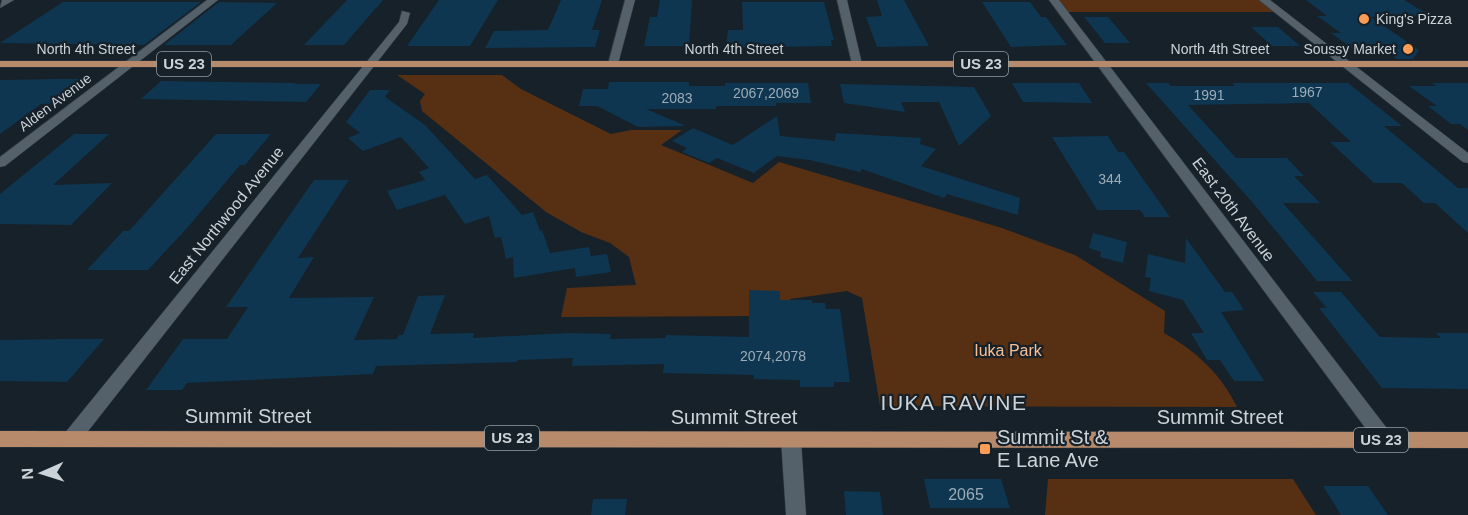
<svg xmlns="http://www.w3.org/2000/svg" width="1468" height="515" viewBox="0 0 1468 515" font-family="Arial,sans-serif">
  <style>
    .green { fill: #573013 }
    .building { fill: #0f3650 }
    .lines { fill: none; stroke-linecap: round; stroke-linejoin: round }
    .minor-casing { stroke: #333a41; stroke-width: 1 }
    .tertiary-casing { stroke: #333a41; stroke-width: 1 }
    .primary-casing { stroke: #333a41; stroke-width: 1 }
    .minor { fill: #55616a; fill-rule: evenodd }
    .tertiary { fill: #55616a; fill-rule: evenodd }
    .primary { fill: #b68a6b; fill-rule: evenodd }
    .poi-dot { fill: #fd9d55; stroke: #162129; stroke-width: 2 }
    .labels { text-anchor: middle; stroke-width: 4.5; stroke-linejoin: round; paint-order: stroke }
    .far-poi-label { font-size: 14px; fill: #ccd3d8; stroke: #162129; text-anchor: start }
    .far-street-label { font-size: 14px; fill: #ccd3d8; stroke: #162129 }
    .number-label { font-size: 14px; fill: #9dacb6 }
    .shield { fill: #162129; stroke: #959ea4; stroke-width: 1.5 }
    .shield-label { font-size: 15px; font-weight: bold; fill: #ccd3d8 }
    .street-label { font-size: 16px; fill: #ccd3d8; stroke: #162129 }
    .park-label { font-size: 16px; fill: #fabe95; stroke: #162129 }
    .near-number-label { font-size: 16px; fill: #9dacb6 }
    .near-street-label { font-size: 20px; fill: #ccd3d8; stroke: #162129 }
    .near-poi-label { font-size: 20px; fill: #ccd3d8; stroke: #162129; text-anchor: start }
    .near-neighbourhood-label { font-size: 21px; letter-spacing: 1.5px; fill: #ccd3d8; stroke: #162129 }
  </style>
  <rect width="100%" height="100%" fill="#162129"/>
  <path class="green" d="M1055,0H1262L1278,12H1064Z
    M397,75H502L521,89L611,134L631,130H682L661,145L753,183L779,162L1002,228L1075,255L1165,311L1164,333C1196,351 1221,374 1237,407L880,406L862,298L847,291L790,299L791,316L561,317L567,288L636,285L629,257L610,243L581,232L546,212L422,111L420,101L425,94Z
    M1048,479H1293L1316,515H1045Z"/>
  <path class="building" d="M347,0H383L344,45H304Z
    M439,0H498L470,46H407Z
    M561,0H602L592,30H600L595,47L485,48L494,31L548,30Z
    M660,0H692L689,46H644L650,17H657Z
    M877,0H904L929,46L877,47L866,17L882,16Z
    M1306,0H1404L1431,16L1371,17L1419,50L1413,59H1397L1388,52H1357L1331,33H1341L1317,16H1327Z
    M63,2H201L144,45L0,43Z
    M219,2L277,3L231,45H164Z
    M742,2H824L834,40H831L832,46L726,48L728,30H743Z
    M982,2H1030L1041,17H1046L1067,45L1011,47Z
    M1084,17H1108L1130,43H1105Z
    M1251,27H1278L1300,46H1272Z
    M55,79H81L49,104H41L0,134V80Z
    M161,81L296,83L294,84H321L306,102L141,99Z
    M609,82H689V86H725V83H808L811,103H776V106H716V109H646L686,126L638,127L597,106H579L583,89H608Z
    M1012,83H1079L1092,103L1023,102Z
    M1146,83H1168L1171,86H1235L1232,83H1348L1402,126H1384L1458,188H1468V233L1435,203H1424L1402,183H1374L1330,142H1351L1309,103L1188,105L1236,158H1287L1304,176H1294L1320,203H1283L1352,281H1317L1253,203Z
    M1432,83H1468V130L1460,124H1451L1428,106H1437L1409,86H1436Z
    M840,84L974,87L991,116L959,146L939,102H901L905,112L844,103Z
    M370,90H390L385,97L425,125L475,179L487,175L522,215L533,212L540,231L542,230L550,253L589,247L591,256L607,254L611,272L576,277L575,268L514,278L513,257L506,259L501,237L495,238L489,216L465,224L445,195L397,210L387,191L425,180L419,172L429,168L401,137L363,151L348,138L360,133L346,122Z
    M777,116L780,136L835,141L836,133L921,138L920,144L936,149L921,166L1020,198L1018,215L947,194L944,198L862,169L860,172L810,160L777,156L754,173L717,158L709,163L682,152L687,148L672,141L693,128L733,145Z
    M74,134H109L53,185L112,183L71,225L0,224V194Z
    M216,134H271L245,165H240L188,227L148,270H87L123,231H129Z
    M1108,136L1118,152H1124L1170,217H1145L1140,210H1097L1052,137Z
    M314,180H349L298,258L314,257L289,298L374,297L354,340L397,339L399,335H403L418,296L445,295L430,334L474,333L473,338L569,333L611,334L610,339L666,338V335L749,337V290L780,291V300H812V303H825L826,309H840L850,382H834V387H800V380L754,379V375L663,373L664,364L572,366L573,358L518,360L517,362L376,366L373,374L187,383L182,390H146L183,339H227L248,307H226Z
    M1093,233L1127,242L1123,263L1100,257L1101,252L1089,248Z
    M1186,238L1225,292H1232L1244,310L1221,312L1264,381H1234L1220,360H1207L1191,333H1204L1183,300L1149,291L1151,278L1145,277L1148,254L1185,263Z
    M1313,292H1341L1380,337L1441,338L1436,333H1468V389L1382,388L1319,308H1327Z
    M69,339H104L67,382L0,381V340Z
    M924,479H1001L1010,508H930Z
    M1323,486H1368L1388,515H1341Z
    M844,491L880,492L883,515H846Z
    M593,499H627L625,515H591Z"/>
  <g class="lines">
    <g class="minor-casing">
      <path id="minor" d="M2,0H14L0,8Z
        M207,0H218L5,166L0,167V157Z
        M625,0H635L618,64L613,67L608,64Z
        M837,0H847L862,64L861,66L857,67L852,64Z
        M1049,0H1059L1392,435L1395,440L1392,445L1385,448L1378,445Z
        M1259,0H1270L1468,153V163L1463,162Z
        M402,11L410,13L407,24L78,444L71,447L64,444L61,439L64,434L399,22Z"/>
    </g>
    <g class="tertiary-casing">
      <path id="tertiary" d="M791,432L798,435L801,440L806,515H786L781,440L784,435Z"/>
    </g>
    <g class="primary-casing">
      <path id="primary" d="M0,61H1468V67H0Z
        M0,431L1468,432V448L0,447Z"/>
    </g>
    <use href="#minor" class="minor"/>
    <use href="#tertiary" class="tertiary"/>
    <use href="#primary" class="primary"/>
  </g>
  <g class="poi-dot">
    <circle cx="1364" cy="19" r="6"/>
    <circle cx="1408" cy="49" r="6"/>
    <rect x="979" y="443" width="12" height="12" rx="3"/>
  </g>
  <g class="labels">
    <g class="far-poi-label">
      <text x="1376" y="24">King's Pizza</text>
      <text x="1396" y="54" text-anchor="end">Soussy Market</text>
    </g>
    <g class="far-street-label">
      <text x="86" y="54">North 4th Street</text>
      <text x="734" y="54">North 4th Street</text>
      <text x="1220" y="54">North 4th Street</text>
      <text transform="translate(55 102) rotate(-37)" y="5">Alden Avenue</text>
    </g>
    <g class="number-label">
      <text x="1307" y="97">1967</text>
      <text x="766" y="98">2067,2069</text>
      <text x="1209" y="100">1991</text>
      <text x="677" y="103">2083</text>
      <text x="1110" y="184">344</text>
      <text x="773" y="361">2074,2078</text>
    </g>
    <g class="shield">
      <rect x="157" y="52" width="54" height="24" rx="4.5"/>
      <rect x="954" y="52" width="54" height="24" rx="4.5"/>
      <rect x="485" y="426" width="54" height="24" rx="4.5"/>
      <rect x="1354" y="428" width="54" height="24" rx="4.5"/>
    </g>
    <g class="shield-label">
      <text x="184" y="69">US 23</text>
      <text x="981" y="69">US 23</text>
      <text x="512" y="443">US 23</text>
      <text x="1381" y="445">US 23</text>
    </g>
    <g class="street-label">
      <text transform="translate(1234 209) rotate(53)" y="6">East 20th Avenue</text>
      <text transform="translate(226 215) rotate(-51)" y="6">East Northwood Avenue</text>
    </g>
    <g class="park-label">
      <text x="1008" y="356">Iuka Park</text>
    </g>
    <g class="near-number-label">
      <text x="966" y="500">2065</text>
    </g>
    <g class="near-street-label">
      <text x="248" y="423">Summit Street</text>
      <text x="734" y="424">Summit Street</text>
      <text x="1220" y="424">Summit Street</text>
    </g>
    <g class="near-poi-label">
      <text x="997" y="444">Summit St &amp;<tspan x="997" dy="23">E Lane Ave</tspan></text>
    </g>
    <g class="near-neighbourhood-label">
      <text x="954" y="410">IUKA RAVINE</text>
    </g>
  </g>
  <g transform="translate(42 473) rotate(267)" stroke="#162129" stroke-width="4.5" paint-order="stroke">
  <path d="M0-4.5L10 22L0 15L-10 22Z" fill="#ccd3d8"/>
  <text y="-9" font-size="16" font-weight="bold" text-anchor="middle" fill="#ccd3d8">N</text>
  </g>
</svg>
